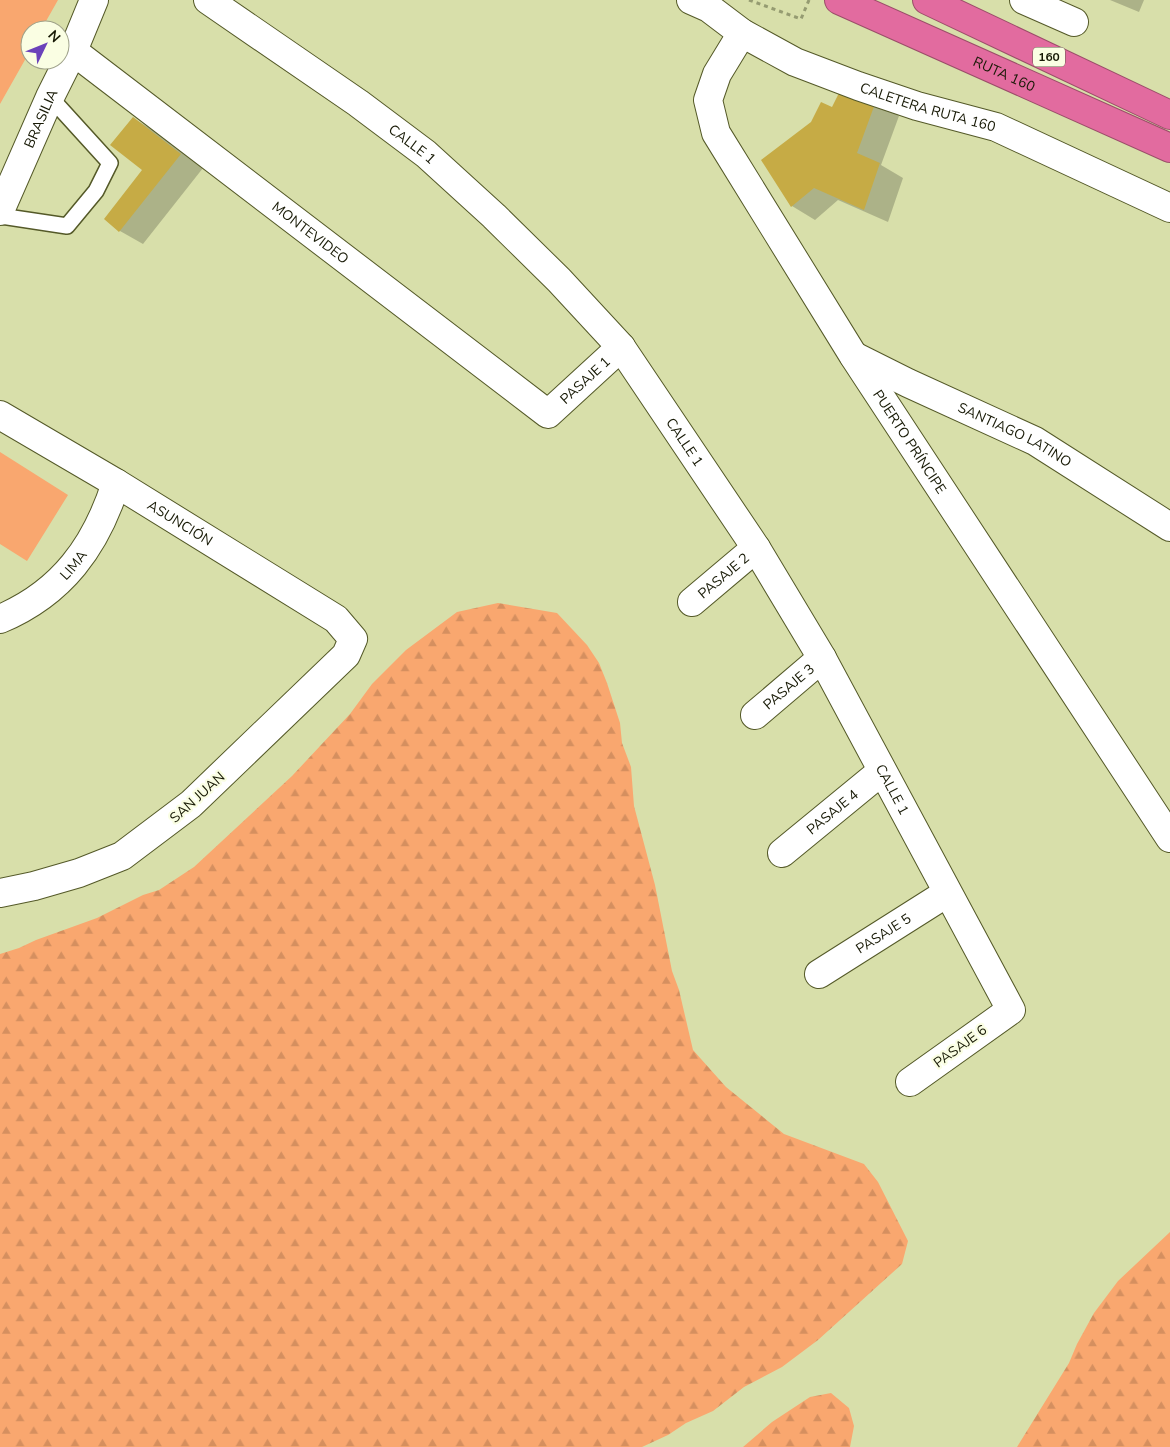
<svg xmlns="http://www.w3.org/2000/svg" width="1170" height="1447" viewBox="0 0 1170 1447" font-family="'Nunito Sans',sans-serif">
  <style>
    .forest { fill: url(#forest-firs) }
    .park { fill: #f9a76f }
    .shadow { fill: #0003 }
    .building { fill: #c6ab45 }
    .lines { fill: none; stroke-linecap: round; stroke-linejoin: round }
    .lane-casing { stroke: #545928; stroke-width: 18 }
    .street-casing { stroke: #545928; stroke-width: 30 }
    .secondary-casing { stroke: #545928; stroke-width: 30 }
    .highway-casing { stroke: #9b4e69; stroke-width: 30 }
    .path { stroke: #959b71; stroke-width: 3; stroke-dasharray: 4 4; stroke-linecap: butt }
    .lane { stroke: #fff; stroke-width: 15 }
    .street { stroke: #fff; stroke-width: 28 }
    .secondary { stroke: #fff; stroke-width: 28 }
    .highway { stroke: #e26b9f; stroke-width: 28 }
    .labels { text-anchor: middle; stroke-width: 4.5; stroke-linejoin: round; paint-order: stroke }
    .shield { fill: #fafee3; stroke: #5b5e48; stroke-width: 1 }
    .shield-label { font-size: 12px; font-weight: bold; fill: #171905 }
    .street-label { font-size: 14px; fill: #171905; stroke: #fafee3 }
  </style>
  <defs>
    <pattern id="forest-firs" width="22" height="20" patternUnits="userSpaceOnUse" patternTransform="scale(1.25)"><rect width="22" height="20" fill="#f9a76f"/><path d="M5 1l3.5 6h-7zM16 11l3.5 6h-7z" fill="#d58f5f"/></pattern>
  </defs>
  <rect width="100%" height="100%" fill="#d8dfaa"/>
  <path class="forest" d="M498,603L557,613L587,645L599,663L607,683L620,723L622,743L631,767L634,806L655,885L672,971L679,990L693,1050L726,1087L784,1134L864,1164L878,1182L908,1241L902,1264L818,1340L782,1367L744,1387L713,1411L686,1423L668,1435L642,1447H0V954L19,948L36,940L97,918L143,895L159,890L194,867L292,776L350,714L372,684L406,650L457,612Z
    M1170,1232V1447H1017L1069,1363L1077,1344L1094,1313L1118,1281Z
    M831,1393L849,1408L854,1426L850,1447H743L772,1422L810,1397Z"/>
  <path class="park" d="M0,0H58L41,30H30V51L0,104Z
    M0,452L68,495L27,561L0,544Z"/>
  <path class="shadow" d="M1110,0H1144L1139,12Z
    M876,102L899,116L881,165L903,178L888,222L838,200L815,220L792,206L762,160L833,109Z
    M133,118L156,132L203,168L143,244L120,231L105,219L144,170Z"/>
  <path class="building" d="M843,85L876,101L857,153L880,163L864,210L814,188L791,207L761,160L811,122L821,102L832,107Z
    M133,117L181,154L119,232L104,219L142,170L110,145Z"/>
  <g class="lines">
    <g class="lane-casing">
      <path id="lane" d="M0,216L67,226L96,191L110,163L50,97"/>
    </g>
    <g class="street-casing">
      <g id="street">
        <path id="s1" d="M208,0L358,103L426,154L494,216L559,280L621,347L756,548L822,658L1011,1010L910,1082"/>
        <path d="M1024,0L1074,22"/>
        <path id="s2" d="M742,33L717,74L708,100L716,133L853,355L1170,838"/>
        <path id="s3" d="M73,51L548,414L621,347"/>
        <path id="s4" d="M0,211L50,97L73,51L94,0"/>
        <path id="s5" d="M854,356L908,383L1035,441L1170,527"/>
        <path id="s6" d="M0,415L116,483L336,619L353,639L346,655L191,804L122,856L79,873L34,886L0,893"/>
        <path id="s7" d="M692,602L756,548"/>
        <path id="s8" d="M0,619C62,593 96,546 116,483"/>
        <path id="s9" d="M755,715L822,658"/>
        <path id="s10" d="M782,853L882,771"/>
        <path id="s11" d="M819,974L947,893"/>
      </g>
    </g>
    <g class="secondary-casing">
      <g id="secondary">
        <path id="s12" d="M691,0L709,8L742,33L795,62L858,86L917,106L996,127L1170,208"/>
      </g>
    </g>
    <g class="highway-casing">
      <g id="highway">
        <path id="s13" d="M839,0L1170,148"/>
        <path d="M927,0L1170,115"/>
      </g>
    </g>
    <path class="path" d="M749,0L801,19L809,0"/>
    <use href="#lane" class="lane"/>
    <use href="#street" class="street"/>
    <use href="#secondary" class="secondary"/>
    <use href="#highway" class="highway"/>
  </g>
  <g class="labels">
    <rect class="shield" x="1033" y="47.5" width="32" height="19" rx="4"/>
    <g class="shield-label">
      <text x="1049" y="61">160</text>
    </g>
    <g class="street-label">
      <text dy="5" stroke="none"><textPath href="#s13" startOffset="181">RUTA 160</textPath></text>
      <text dy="5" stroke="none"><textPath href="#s12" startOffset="262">CALETERA RUTA 160</textPath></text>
      <text dy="5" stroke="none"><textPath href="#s4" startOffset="101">BRASILIA</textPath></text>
      <text dy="5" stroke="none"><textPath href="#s1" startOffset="250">CALLE 1</textPath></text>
      <text dy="5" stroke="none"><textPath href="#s3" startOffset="299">MONTEVIDEO</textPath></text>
      <text dy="5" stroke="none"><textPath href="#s3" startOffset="648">PASAJE 1</textPath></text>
      <text dy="5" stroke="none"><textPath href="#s5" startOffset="179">SANTIAGO LATINO</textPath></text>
      <text dy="5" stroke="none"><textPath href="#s1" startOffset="656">CALLE 1</textPath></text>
      <text dy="5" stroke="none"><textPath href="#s2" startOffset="474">PUERTO PRÍNCIPE</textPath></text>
      <text dy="5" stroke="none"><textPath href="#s6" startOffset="210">ASUNCIÓN</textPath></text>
      <text dy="5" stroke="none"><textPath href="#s8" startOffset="92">LIMA</textPath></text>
      <text dy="5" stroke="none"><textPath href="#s7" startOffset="41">PASAJE 2</textPath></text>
      <text dy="5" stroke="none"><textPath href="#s9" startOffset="44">PASAJE 3</textPath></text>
      <text dy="5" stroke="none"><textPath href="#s1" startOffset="1061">CALLE 1</textPath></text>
      <text transform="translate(197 797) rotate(-42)" y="5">SAN JUAN</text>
      <text dy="5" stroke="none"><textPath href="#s10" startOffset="65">PASAJE 4</textPath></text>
      <text dy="5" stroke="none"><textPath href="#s11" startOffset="76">PASAJE 5</textPath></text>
      <text transform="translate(960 1046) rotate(-36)" y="5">PASAJE 6</text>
    </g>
  </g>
  <g transform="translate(45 45) rotate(47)"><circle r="24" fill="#fafee3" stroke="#9fa28a"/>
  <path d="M0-4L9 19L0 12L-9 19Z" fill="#6b42ba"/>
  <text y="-8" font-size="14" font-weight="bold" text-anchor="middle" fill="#171905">N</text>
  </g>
</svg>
